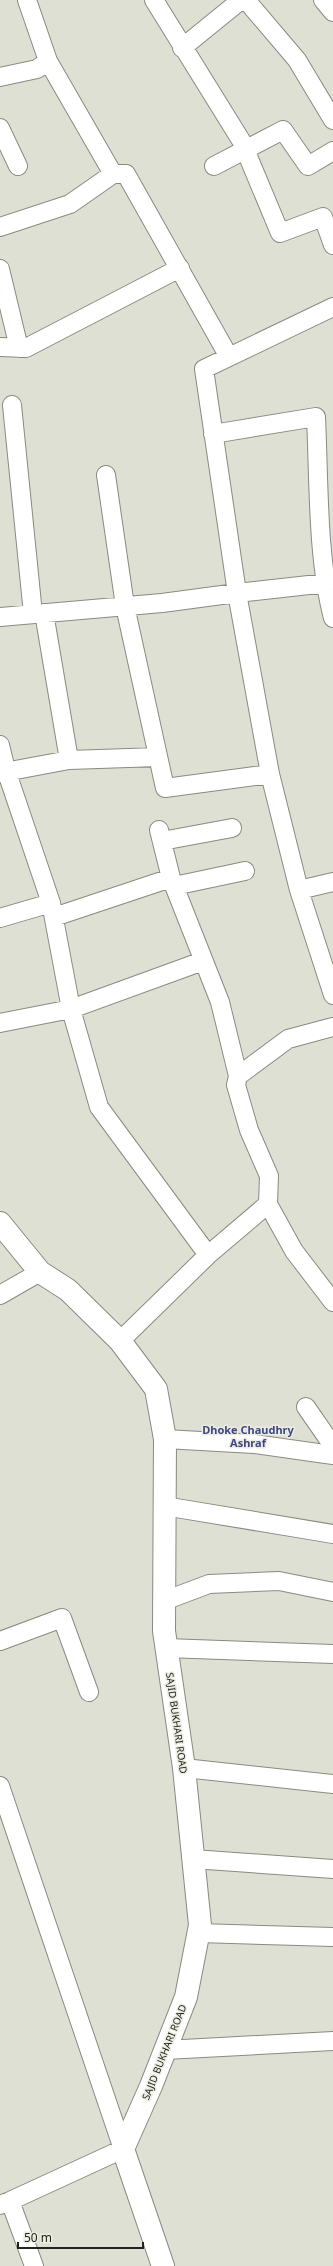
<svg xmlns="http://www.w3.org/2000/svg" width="333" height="2266" viewBox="0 0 333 2266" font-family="'Noto Sans',sans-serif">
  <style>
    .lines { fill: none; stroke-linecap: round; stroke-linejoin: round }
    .minor-casing { stroke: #898b7f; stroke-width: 20 }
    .tertiary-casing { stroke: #898b7f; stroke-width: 24 }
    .minor { stroke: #fff; stroke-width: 18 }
    .tertiary { stroke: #fff; stroke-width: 22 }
    .labels { text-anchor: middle; stroke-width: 3; stroke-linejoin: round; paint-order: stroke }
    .street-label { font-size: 10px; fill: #22231e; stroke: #ebede1 }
    .neighbourhood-label { font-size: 11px; font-weight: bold; fill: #3f4783; stroke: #ebede1 }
  </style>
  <rect width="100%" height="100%" fill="#dee0d4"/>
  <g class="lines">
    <g class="minor-casing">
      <path id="minor" d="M27,0L48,61
        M154,0L242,142L280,233L323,217L333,245
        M246,0L297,60L333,120
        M323,0L333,12
        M182,48L241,0
        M0,77L37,69L48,61L113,174L70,204L0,227
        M0,128L18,166
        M214,166L283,130L308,166L333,151
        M113,174H126L229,357
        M0,269L19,348
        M0,347L26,348L180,268
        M12,405L33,614
        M213,434L316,417C319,480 317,557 333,618
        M106,475L125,606L165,788L270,774
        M327,583L237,593L270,774L299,890L333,995
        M44,613L69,760
        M0,617L162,603L237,593L204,369L333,307
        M0,745L6,770L51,903L0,918
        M0,773L69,760L158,757
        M159,830L171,878L220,1002L238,1076
        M162,841L232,828
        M174,886L245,871
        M299,890L333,882
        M51,903L71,1009L99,1107L208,1255
        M54,917L171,878
        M0,1023L71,1009L203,961
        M268,1204L294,1251L333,1302
        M0,1295L40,1272
        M120,1341L208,1255L268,1204L269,1176L249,1130L236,1085L238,1076L288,1039L333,1027
        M306,1407L333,1446
        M165,1439L254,1444L333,1455
        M164,1506L333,1534
        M164,1601L209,1584L279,1581L333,1592
        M0,1641L62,1618L89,1692
        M166,1648L333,1654
        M184,1768L333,1784
        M0,1786L123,2149L10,2201
        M193,1859L333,1869
        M199,1933L333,1937
        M165,2050L333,2041
        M0,2205L10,2201L34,2266"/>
    </g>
    <g class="tertiary-casing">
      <path id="tertiary" d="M0,1223L40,1272L68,1290L120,1341L156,1389L165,1439L164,1631L184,1768L200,1925L186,1997L151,2086L123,2149L163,2266"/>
    </g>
    <use href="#minor" class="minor"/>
    <use href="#tertiary" class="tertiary"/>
  </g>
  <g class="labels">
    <g class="street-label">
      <text transform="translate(177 1723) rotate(82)" y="4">SAJID BUKHARI ROAD</text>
      <text transform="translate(164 2052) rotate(-68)" y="4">SAJID BUKHARI ROAD</text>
    </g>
    <g class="neighbourhood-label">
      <text x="248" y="1434">Dhoke Chaudhry<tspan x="248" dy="13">Ashraf</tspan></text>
    </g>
  </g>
  <path d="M18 2242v6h125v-6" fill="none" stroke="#22231e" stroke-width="2"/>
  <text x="24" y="2242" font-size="12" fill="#22231e" stroke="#ebede1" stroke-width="3" paint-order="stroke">50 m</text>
</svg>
